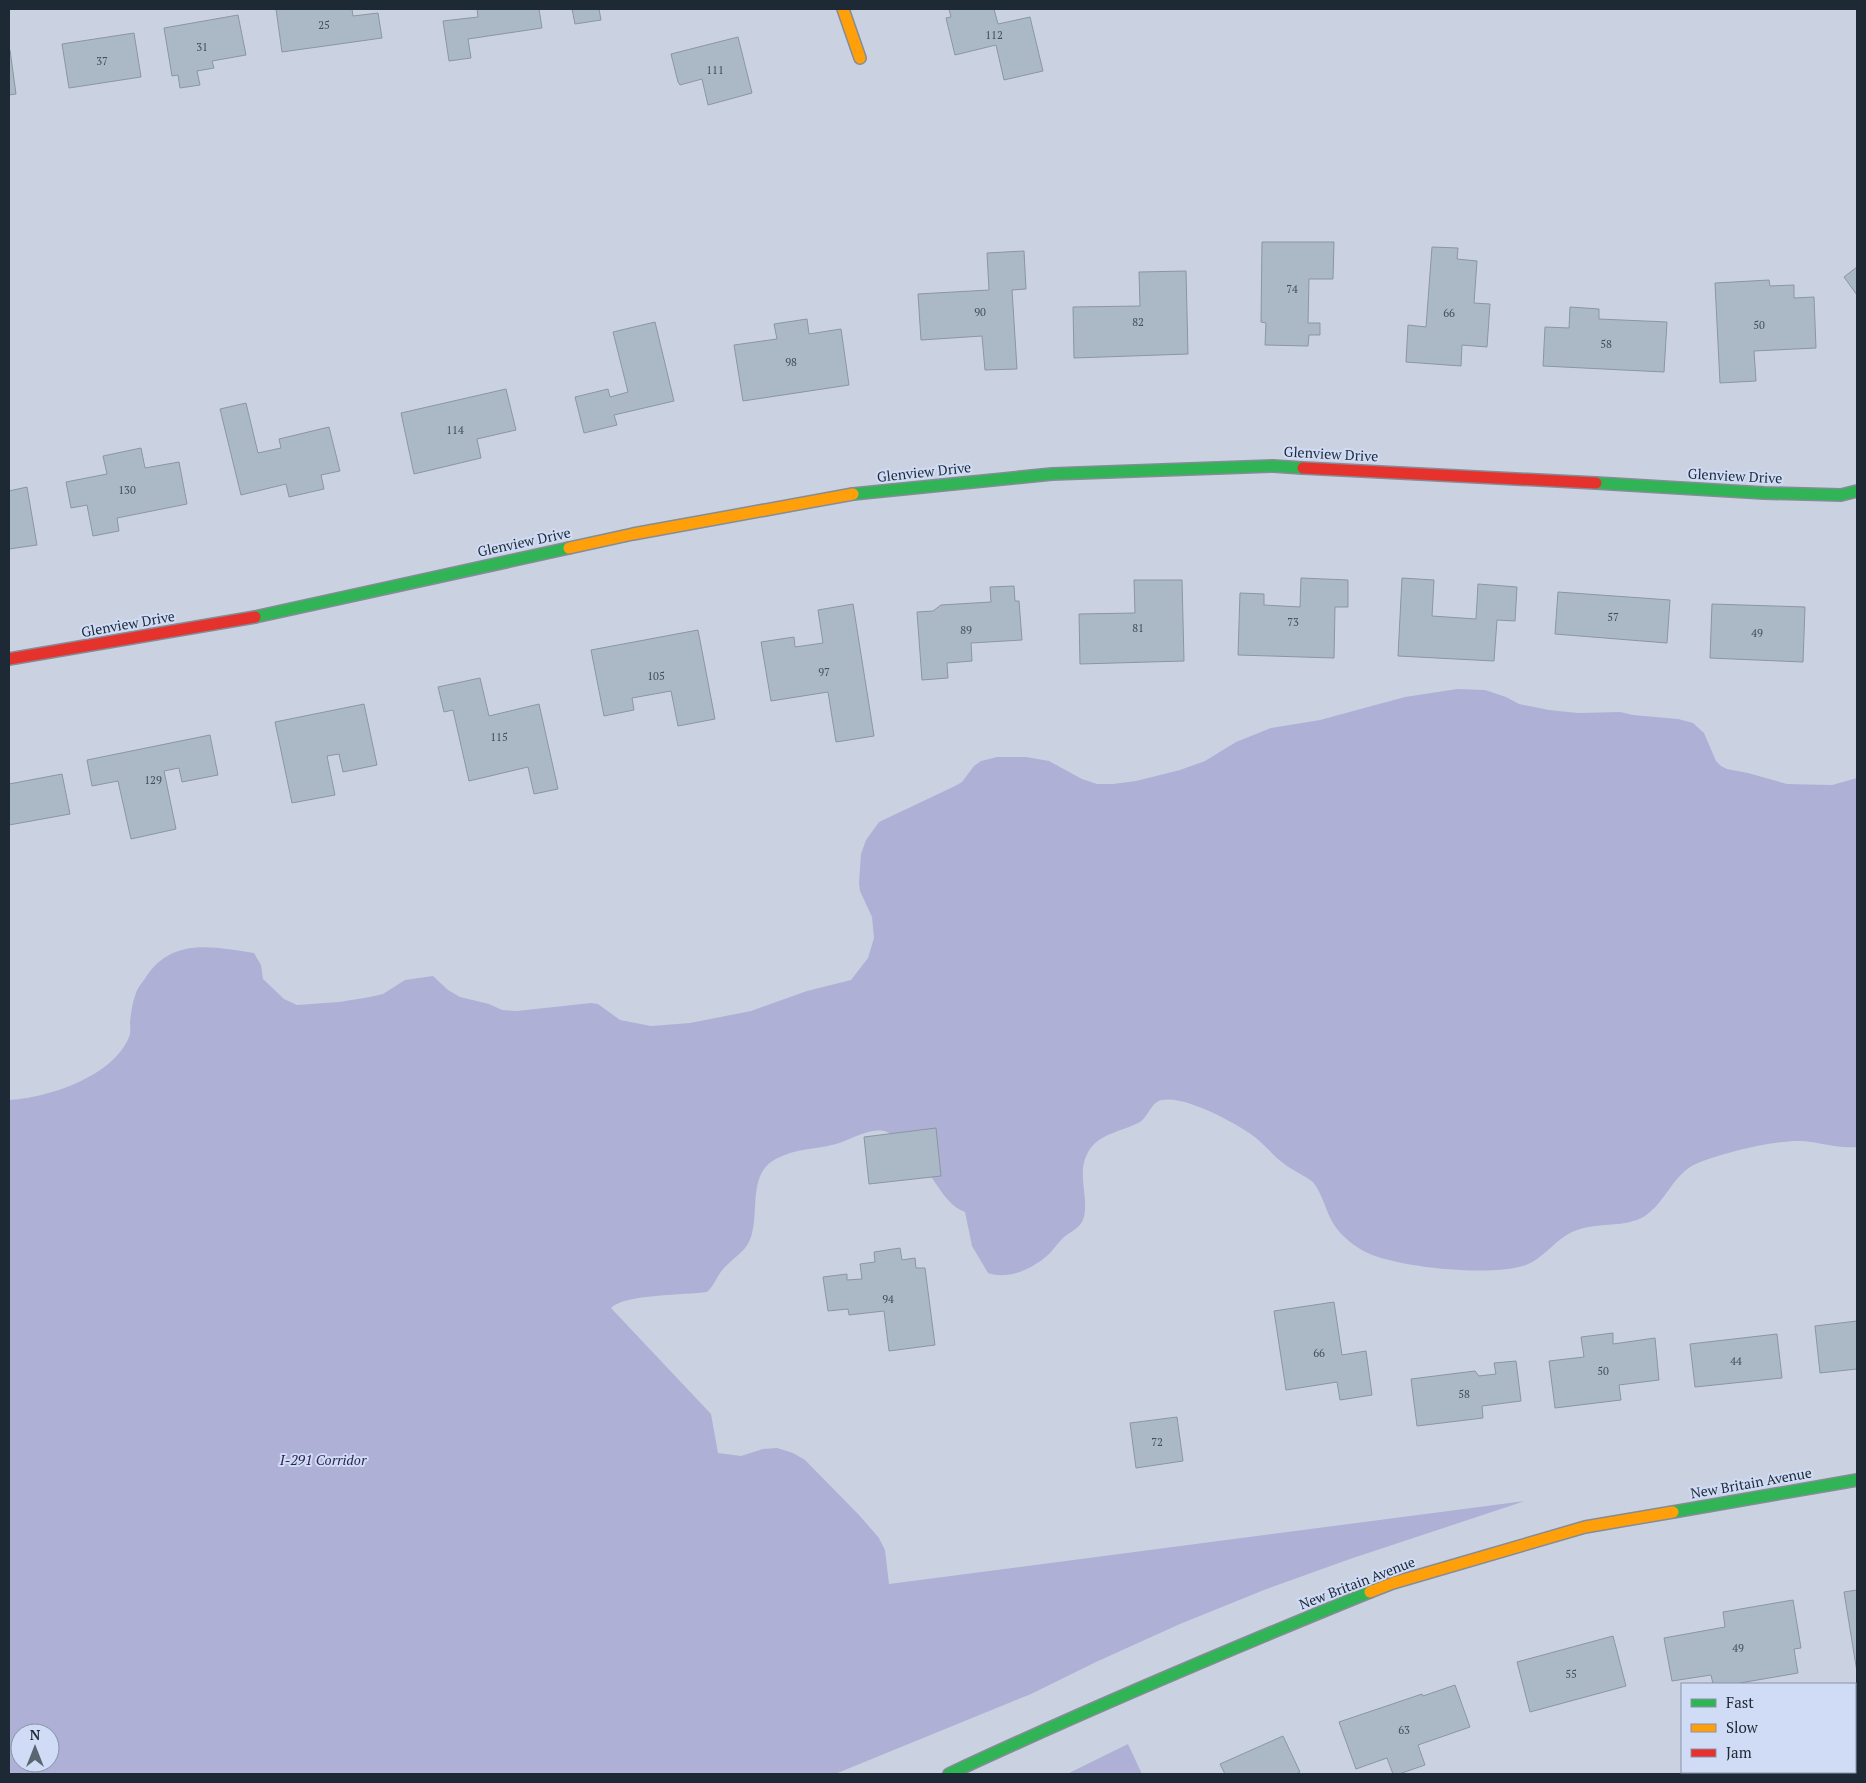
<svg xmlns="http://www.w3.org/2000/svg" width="1866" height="1783" viewBox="0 0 1866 1783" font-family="'PT Serif',serif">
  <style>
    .green { fill: #afb0d5; fill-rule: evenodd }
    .building { fill: #abb9c6; stroke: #8a96a2 }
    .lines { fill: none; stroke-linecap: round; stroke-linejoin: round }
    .fast-casing { stroke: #848c97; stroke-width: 14 }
    .slow-casing { stroke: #848c97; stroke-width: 14 }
    .jam-casing { stroke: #848c97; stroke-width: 14 }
    .fast { stroke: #30b455; stroke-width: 11 }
    .slow { stroke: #ff9f0a; stroke-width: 11 }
    .jam { stroke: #e5322d; stroke-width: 11 }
    .labels { text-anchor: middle; stroke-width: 4; stroke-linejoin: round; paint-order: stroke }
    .number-label { font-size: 11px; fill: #404e5a }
    .street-label { font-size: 14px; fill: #1d2a36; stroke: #d0dbf5 }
    .park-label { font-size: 14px; font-style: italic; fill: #2e2352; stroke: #d0dbf5 }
  </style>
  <rect width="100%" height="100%" fill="#cad2e2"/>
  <path class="green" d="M1457,689L1485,690L1506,697L1519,704L1549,710L1578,713L1620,712L1633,715L1678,719L1693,723L1704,733L1716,761L1721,766L1727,769L1748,773L1787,784L1832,785L1857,778V1147C1838,1149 1820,1142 1801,1141C1775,1140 1722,1153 1698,1163C1673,1173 1667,1201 1645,1216C1624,1229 1596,1221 1572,1232C1555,1240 1544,1258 1526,1265C1493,1277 1403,1268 1370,1254C1358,1249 1345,1239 1337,1229C1326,1215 1324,1196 1313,1182C1305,1176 1296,1172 1287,1166C1275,1158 1267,1147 1256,1138C1240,1125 1177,1090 1157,1102C1150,1107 1147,1117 1140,1122C1124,1131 1101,1133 1090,1149C1075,1171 1089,1194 1084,1217C1081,1228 1071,1231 1063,1238C1058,1243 1053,1250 1048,1255C1032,1269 1009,1280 988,1273L972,1246L965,1212C946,1205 938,1184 925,1169C919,1161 911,1154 904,1147C899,1142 894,1135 887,1132C871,1126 851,1140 836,1144C814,1150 792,1148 771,1162C749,1178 759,1214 751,1237C746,1252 734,1257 724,1268C717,1275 715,1285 707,1292C686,1295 624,1294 611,1308L711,1414L718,1453L741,1456L763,1449L777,1448L793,1453L805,1460L859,1515L879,1538L885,1550L889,1584L1525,1501L1350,1559L1264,1590L1180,1624L1096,1662L1031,1694L835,1774H9V1100C47,1098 113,1077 129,1037C131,1033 130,1027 130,1022C131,1014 132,1004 135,996C137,988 142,983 146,977C172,937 214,947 254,953L261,965L263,979L284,999L297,1005L339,1002L370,997L383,994L405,980L433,976L448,990L460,997L489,1004L502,1010L517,1011L591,1003L598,1004L620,1020L651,1026L690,1023L751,1011L807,991L851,980L868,958L874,938L872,917L860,891L859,883L861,854L866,840L879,822L955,786L962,782L974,766L981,761L997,757H1026L1049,761L1082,779L1097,784H1113L1136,781L1180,770L1205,761L1236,742L1271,728L1320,720L1405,697ZM20,1733H50V1763H20Z
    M1128,1744L1142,1774H1067Z"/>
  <path class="building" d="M276,9H352L353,16L378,13L382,38L282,52Z
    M477,9H539L542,28L468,39L471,58L449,61L443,21L478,17Z
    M572,9H599L601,20L575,24Z
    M949,9H994L998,24L1030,17L1043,71L1004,80L996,45L955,55L946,18L951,17Z
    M238,15L246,55L212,61L214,68L197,71L200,85L180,88L178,75L172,76L164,28Z
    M134,33L141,77L69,88L62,44Z
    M738,37L752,93L708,105L702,79L680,85L678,82L671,54Z
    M9,50H10L16,94L9,95Z
    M1262,242H1334L1333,279H1309L1308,323H1320V335H1309L1308,346L1265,345L1266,323L1261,322Z
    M1432,247L1458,248L1457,259L1477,261L1474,303L1490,304L1487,347L1462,345L1461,366L1406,362L1408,325L1426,327Z
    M1024,251L1026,289L1012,290L1017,369L985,370L982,336L921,340L918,294L989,290L987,253Z
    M1857,267V295L1844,277Z
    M1186,271L1188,354L1074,358L1073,307L1140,306L1139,272Z
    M1769,280L1770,286L1794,285V298L1814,297L1816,348L1754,351L1756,381L1720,383L1715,283Z
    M1570,307L1599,309V319L1667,322L1664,372L1543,366L1545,327L1569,328Z
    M807,319L809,334L841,329L849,385L743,401L734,345L777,339L774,324Z
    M655,322L674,401L614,415L617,425L584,433L575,397L608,389L610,397L628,392L613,332Z
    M506,389L516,430L477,439L481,458L414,474L401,413Z
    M246,403L258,453L281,448L279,439L329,427L340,471L321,475L324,489L289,497L286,484L241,495L220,409Z
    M141,448L145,468L179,462L187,504L117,518L119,531L93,536L87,505L71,508L66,482L107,474L103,456Z
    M27,487L37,545L9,549V491Z
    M1301,578L1348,580V607H1335L1334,658L1238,655L1240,593L1264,594V605L1300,607Z
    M1402,578L1434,580L1432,616L1476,619L1478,584L1517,587L1515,621L1497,620L1494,661L1398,656Z
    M1134,580H1182L1184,661L1080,664L1079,614L1135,613Z
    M1014,586L1015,601H1019L1022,640L971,643L972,661L947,663L948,678L922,680L917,612L933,611L941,605L991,602L990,587Z
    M1558,592L1670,600L1667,643L1555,634Z
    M853,604L874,736L836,742L828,692L771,701L761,642L794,637L795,647L823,643L818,610Z
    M1712,604L1805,607L1803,662L1710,658Z
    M698,630L715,719L678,726L671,691L632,698L634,710L604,716L591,650Z
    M480,678L489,716L539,704L558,789L534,794L528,767L469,781L453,710L444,712L438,687Z
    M364,704L377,765L343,772L339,754L327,756L335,795L292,803L275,722Z
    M210,735L218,775L182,782L179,768L164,771L176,829L131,839L118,781L92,786L87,760Z
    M62,774L70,814L9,825V784Z
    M936,1128L941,1176L869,1184L864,1137Z
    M900,1248L902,1260L915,1258L916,1268H925L935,1345L889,1351L884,1311L849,1315L848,1309L828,1311L823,1277L847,1274V1280L862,1279L860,1264L875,1262L874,1252Z
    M1334,1302L1342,1355L1366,1351L1372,1395L1340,1400L1337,1382L1286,1390L1274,1311Z
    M1857,1321V1369L1820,1373L1815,1326Z
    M1613,1333V1344L1655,1338L1659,1380L1619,1385L1621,1400L1555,1408L1549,1361L1584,1357L1581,1337Z
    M1777,1334L1782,1378L1695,1387L1690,1344Z
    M1516,1361L1521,1401L1482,1406L1483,1418L1417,1426L1411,1379L1475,1371L1479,1376L1496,1374L1494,1363Z
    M1177,1417L1183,1461L1136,1468L1130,1423Z
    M1857,1590V1672L1844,1592Z
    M1793,1600L1801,1648L1794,1649L1798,1673L1740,1683V1684H1713L1711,1675L1672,1681L1664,1638L1725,1627L1723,1612Z
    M1613,1636L1626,1686L1530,1712L1517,1662Z
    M1455,1685L1470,1727L1418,1745L1425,1765L1399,1774H1393L1387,1758L1356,1769L1339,1722L1422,1694L1423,1696Z
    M1283,1736L1300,1772L1296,1774H1225L1220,1764Z"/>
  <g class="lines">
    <g class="fast-casing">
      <path id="fast" d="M1596,483L1764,493L1841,495L1857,491
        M853,494L1052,474L1273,466L1303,468
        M255,617L569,548
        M1673,1512L1857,1480
        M949,1774C1088,1709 1228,1650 1370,1592"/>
    </g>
    <g class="slow-casing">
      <path id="slow" d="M843,9L860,58
        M569,548L633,534L853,494
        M1370,1592L1393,1583L1585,1527L1673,1512"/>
    </g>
    <g class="jam-casing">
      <path id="jam" d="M1303,468L1596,483
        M9,659L255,617"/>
    </g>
    <use href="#fast" class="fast"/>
    <use href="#slow" class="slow"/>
    <use href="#jam" class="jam"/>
  </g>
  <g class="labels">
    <g class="number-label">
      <text x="324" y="29">25</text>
      <text x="994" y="39">112</text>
      <text x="202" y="51">31</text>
      <text x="102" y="65">37</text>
      <text x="715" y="74">111</text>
      <text x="1292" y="293">74</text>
      <text x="980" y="316">90</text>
      <text x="1449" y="317">66</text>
      <text x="1138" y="326">82</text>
      <text x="1759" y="329">50</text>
      <text x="1606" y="348">58</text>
      <text x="791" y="366">98</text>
      <text x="455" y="434">114</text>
      <text x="127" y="494">130</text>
      <text x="1613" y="621">57</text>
      <text x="1293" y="626">73</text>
      <text x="1138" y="632">81</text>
      <text x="966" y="634">89</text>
      <text x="1757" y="637">49</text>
      <text x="824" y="676">97</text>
      <text x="656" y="680">105</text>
      <text x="499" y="741">115</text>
      <text x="153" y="784">129</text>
      <text x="888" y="1303">94</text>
      <text x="1319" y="1357">66</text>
      <text x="1736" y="1365">44</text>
      <text x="1603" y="1375">50</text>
      <text x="1464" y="1398">58</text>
      <text x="1157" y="1446">72</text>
      <text x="1738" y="1652">49</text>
      <text x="1571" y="1678">55</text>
      <text x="1404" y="1734">63</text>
    </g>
    <g class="street-label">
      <text transform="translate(1331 454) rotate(3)" y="5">Glenview Drive</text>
      <text transform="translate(924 472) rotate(-6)" y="5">Glenview Drive</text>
      <text transform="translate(1735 476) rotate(3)" y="5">Glenview Drive</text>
      <text transform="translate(524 542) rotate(-12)" y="5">Glenview Drive</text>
      <text transform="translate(128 624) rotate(-10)" y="5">Glenview Drive</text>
      <text transform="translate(1751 1483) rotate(-10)" y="5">New Britain Avenue</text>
      <text transform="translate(1357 1583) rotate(-21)" y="5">New Britain Avenue</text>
    </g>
    <g class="park-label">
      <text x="323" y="1465">I-291 Corridor</text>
    </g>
  </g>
  <rect width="1866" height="1783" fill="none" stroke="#1d2a36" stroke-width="20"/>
  <rect x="1681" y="1683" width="175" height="90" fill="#d0dbf5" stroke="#8894a9"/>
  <rect x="1691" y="1699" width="25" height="8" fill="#30b455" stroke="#8894a9"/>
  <text x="1726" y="1708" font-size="15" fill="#1d2a36">Fast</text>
  <rect x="1691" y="1724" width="25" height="8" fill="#ff9f0a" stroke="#8894a9"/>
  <text x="1726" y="1733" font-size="15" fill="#1d2a36">Slow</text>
  <rect x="1691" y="1749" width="25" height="8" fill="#e5322d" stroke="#8894a9"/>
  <text x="1726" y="1758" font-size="15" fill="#1d2a36">Jam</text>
  <g transform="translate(35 1748)"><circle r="24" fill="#d0dbf5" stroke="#8894a9"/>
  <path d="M0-4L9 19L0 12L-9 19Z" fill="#5a6572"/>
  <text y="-8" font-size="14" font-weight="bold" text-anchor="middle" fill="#1d2a36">N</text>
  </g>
</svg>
